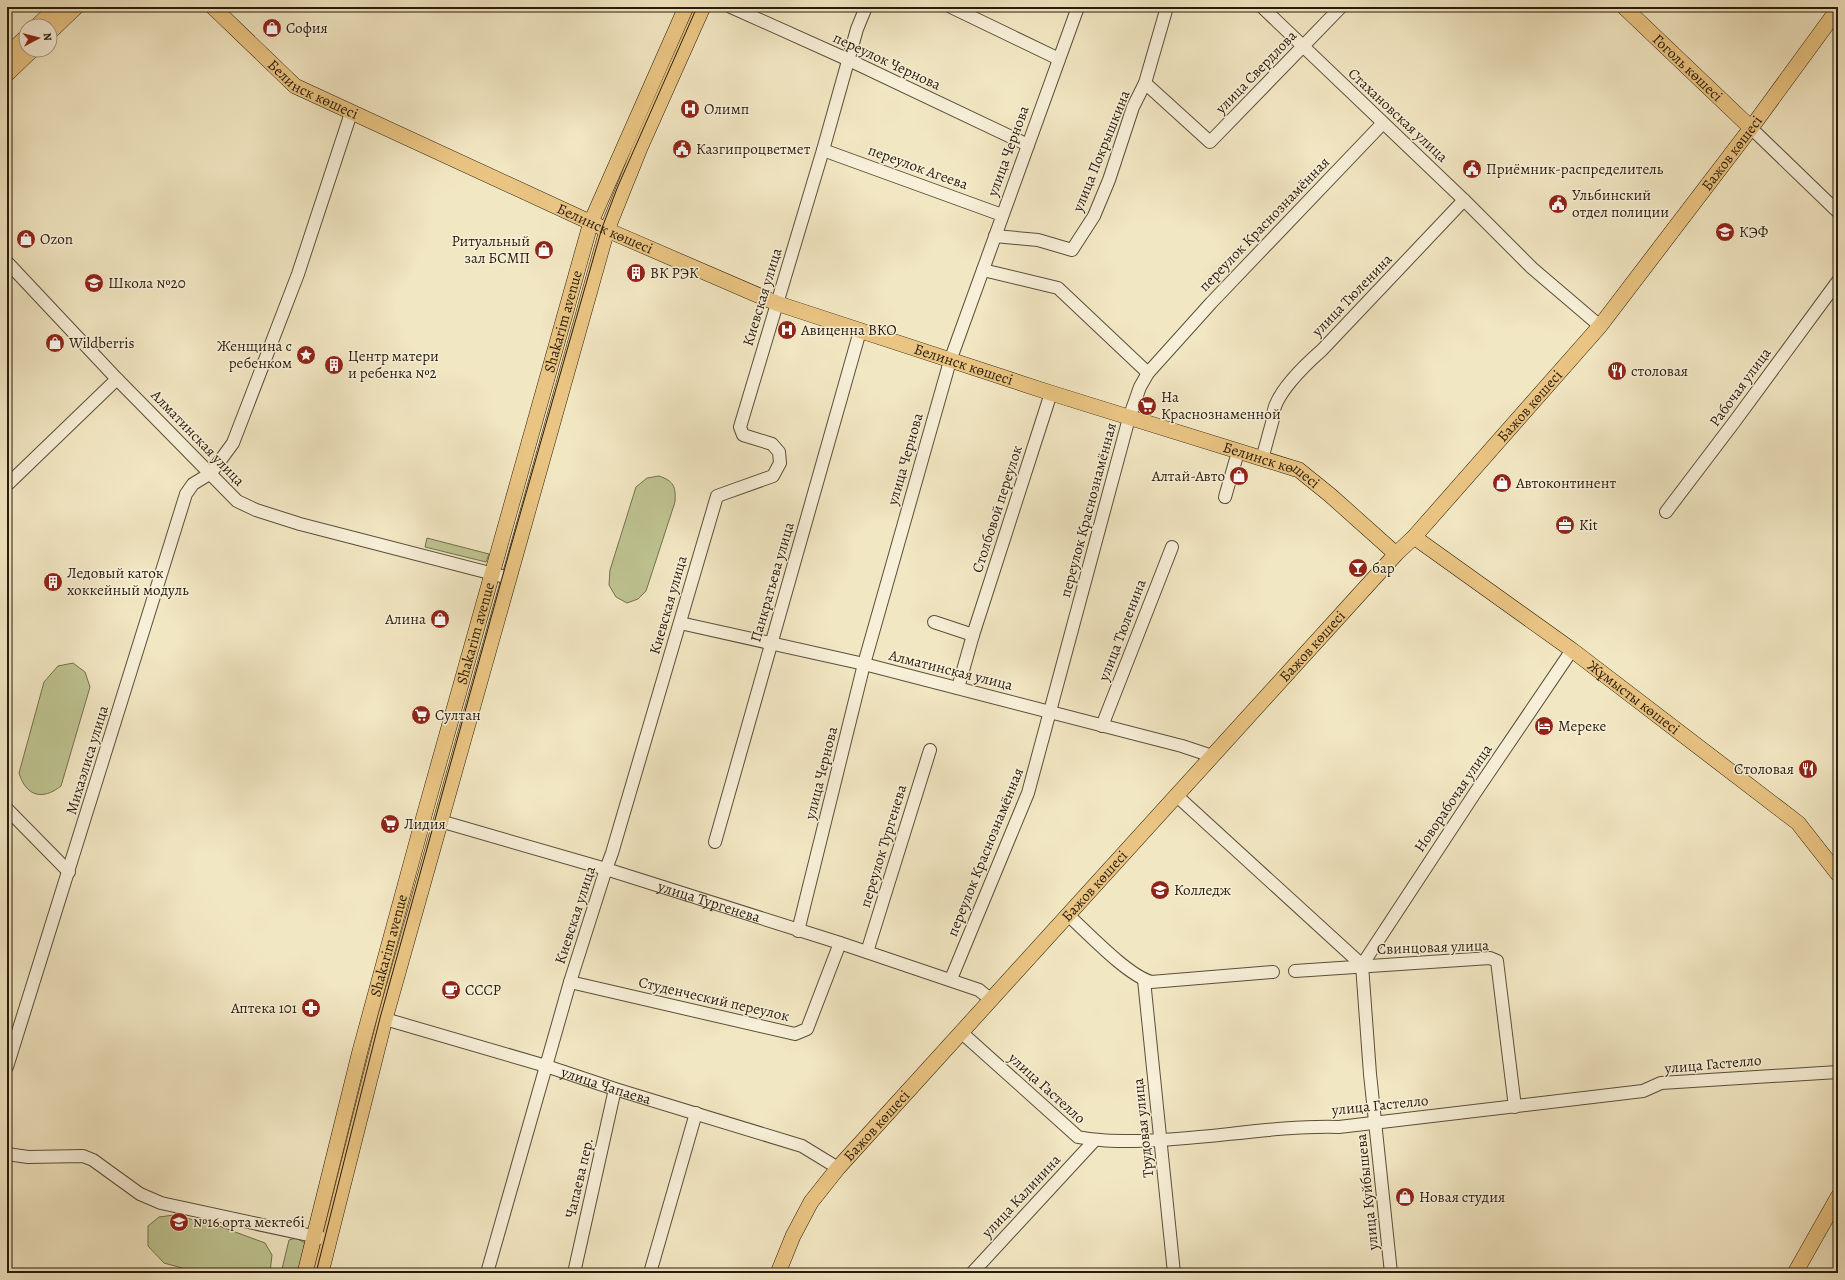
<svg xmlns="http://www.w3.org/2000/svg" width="1845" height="1280" viewBox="0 0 1845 1280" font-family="Alegreya,serif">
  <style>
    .green { fill: #bec491; stroke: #73704e }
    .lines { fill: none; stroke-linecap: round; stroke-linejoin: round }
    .minor-casing { stroke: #5a4e39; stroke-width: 14 }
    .major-casing { stroke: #281b0b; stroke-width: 16 }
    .minor { stroke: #f7efd8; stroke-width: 12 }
    .major { stroke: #e9c482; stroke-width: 15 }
    .tram { stroke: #281b0b; stroke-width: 1 }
    .labels { text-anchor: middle; stroke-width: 3; stroke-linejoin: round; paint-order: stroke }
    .poi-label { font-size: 15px; fill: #281b0b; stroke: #f7efd8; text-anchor: start }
    .street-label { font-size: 15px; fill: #281b0b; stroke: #f7efd8 }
  </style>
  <rect width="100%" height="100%" fill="#f2e7c3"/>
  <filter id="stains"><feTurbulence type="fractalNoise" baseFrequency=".005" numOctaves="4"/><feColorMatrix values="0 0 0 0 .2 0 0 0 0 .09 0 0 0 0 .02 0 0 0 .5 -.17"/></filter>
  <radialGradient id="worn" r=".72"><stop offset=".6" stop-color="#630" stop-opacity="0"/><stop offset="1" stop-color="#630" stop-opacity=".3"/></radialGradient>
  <path class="green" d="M659,476C674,481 676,487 675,502L646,591L638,599L627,603L616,597L609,585L610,570L636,487L647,478Z
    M427,538L489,554L486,562L425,547Z
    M73,663L85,672L90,687L61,786C42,801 26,796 19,773L44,682L58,666Z
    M174,1215L219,1226L265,1243L272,1255L270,1273H200L164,1263L148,1246V1226L159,1217Z
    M296,1238L305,1243L298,1273H281L289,1240Z"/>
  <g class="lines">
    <g class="minor-casing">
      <g id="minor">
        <path d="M731,7L849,60L1028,145"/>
        <path d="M951,7L1059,59"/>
        <path d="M1262,7L1464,200L1532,268L1600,326"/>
        <path d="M1145,83L1210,142L1341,7"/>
        <path d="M1751,128L1838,212"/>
        <path d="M823,150L1002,215"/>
        <path d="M995,236L1038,240L1072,250L1094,216L1109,180L1133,107L1145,83L1167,7"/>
        <path d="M7,262L117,379L237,501L256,510L300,524L509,578"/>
        <path d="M983,270L1058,288L1148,373"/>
        <path d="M1262,459L1273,419C1271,397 1306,364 1322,350L1464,200"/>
        <path d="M7,485L117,379"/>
        <path d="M1225,497L1238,452"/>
        <path d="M1666,512L1735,421L1838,281"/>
        <path d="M934,622L973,635"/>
        <path d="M680,623L864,664L1182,746L1212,756"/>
        <path d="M958,688L973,635L1051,393"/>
        <path d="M1102,726L1172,547"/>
        <path d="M1177,796L1362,965"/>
        <path d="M7,809L69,872"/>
        <path id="s1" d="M440,821L606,869L840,943L979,990L990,999"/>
        <path d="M715,842L860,331"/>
        <path d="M1068,915C1089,934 1126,974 1151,982L1273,972"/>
        <path d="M798,931L864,664L950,361L1078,7"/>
        <path d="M867,952L930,750"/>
        <path d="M1362,965L1475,793L1572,650"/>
        <path d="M1362,965L1370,1074L1391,1273"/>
        <path d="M1295,971L1490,958L1497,961L1515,1107"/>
        <path d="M951,979L1028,793L1129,418L1140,387L1148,373L1211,303L1383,123"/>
        <path d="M1144,980L1174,1273"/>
        <path d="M570,982L795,1034L807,1029L840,943"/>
        <path id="s2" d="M385,1019L546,1066L615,1089L802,1146L838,1168"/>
        <path d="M962,1033L1078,1137C1097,1141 1114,1141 1133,1141C1202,1141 1270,1125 1339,1127L1643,1091L1661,1083L1838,1072"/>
        <path d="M7,1067L186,494L193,484L211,473L233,443L298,274L351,113"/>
        <path d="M7,1154L28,1157L83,1156L93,1160L140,1194L161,1203L322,1238"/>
        <path d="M487,1273L570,982L606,869L612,853L717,496L773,476L780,463L779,452L772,444L743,435L740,427L823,150L857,29L866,7"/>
        <path d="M574,1273L615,1089"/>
        <path d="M650,1273L696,1113"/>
        <path d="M972,1273L1094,1141"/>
      </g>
    </g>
    <g class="major-casing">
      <g id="major">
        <path id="s3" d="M213,7L295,86L607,230L776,303L1051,393L1299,470L1330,495L1396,554"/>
        <path id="s4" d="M1624,7L1751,128"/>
        <path d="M37,26L57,7"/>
        <path d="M50,32L76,7"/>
        <path d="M7,55L26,37"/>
        <path d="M7,74L32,50"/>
        <path id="s5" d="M1414,537L1572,650L1798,823L1838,874"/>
        <path id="s6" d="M305,1273L360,1051L424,816L591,222L686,7"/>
        <path d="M321,1273L385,1019L607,230L640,148L703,7"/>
        <path id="s7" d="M778,1273L793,1236L811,1202L838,1168L1396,554L1414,537L1600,326L1751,128L1838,9"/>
        <path d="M1795,1273L1838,1197"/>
      </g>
    </g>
    <use href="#minor" class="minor"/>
    <use href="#major" class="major"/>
    <path class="tram" d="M316,1273L380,1018L509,553L602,228L618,186L697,7"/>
  </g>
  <defs>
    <g id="shop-disc" transform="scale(1)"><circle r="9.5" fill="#8f2418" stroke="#f7efd8"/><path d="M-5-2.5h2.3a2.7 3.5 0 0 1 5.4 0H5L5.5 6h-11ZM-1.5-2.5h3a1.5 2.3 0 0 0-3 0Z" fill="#fff"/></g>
    <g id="hospital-disc" transform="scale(1)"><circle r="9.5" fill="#8f2418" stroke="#f7efd8"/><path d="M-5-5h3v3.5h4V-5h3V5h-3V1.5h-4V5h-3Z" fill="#fff"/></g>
    <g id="civic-disc" transform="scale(1)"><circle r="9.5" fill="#8f2418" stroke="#f7efd8"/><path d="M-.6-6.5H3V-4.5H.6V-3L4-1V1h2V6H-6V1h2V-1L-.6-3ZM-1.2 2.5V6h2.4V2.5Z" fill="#fff"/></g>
    <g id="university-disc" transform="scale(1)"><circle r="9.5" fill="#8f2418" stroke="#f7efd8"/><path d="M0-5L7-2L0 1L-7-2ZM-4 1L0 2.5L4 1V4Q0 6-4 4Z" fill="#fff"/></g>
    <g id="building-disc" transform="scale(1)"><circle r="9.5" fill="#8f2418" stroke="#f7efd8"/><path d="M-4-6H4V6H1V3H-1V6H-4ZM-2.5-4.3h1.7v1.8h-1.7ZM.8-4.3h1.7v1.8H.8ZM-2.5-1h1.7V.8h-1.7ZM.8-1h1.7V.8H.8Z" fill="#fff"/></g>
    <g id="school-disc" transform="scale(1)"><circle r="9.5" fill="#8f2418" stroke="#f7efd8"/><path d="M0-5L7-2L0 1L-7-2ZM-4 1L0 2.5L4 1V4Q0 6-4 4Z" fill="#fff"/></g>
    <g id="sight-disc" transform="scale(1)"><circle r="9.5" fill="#8f2418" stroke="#f7efd8"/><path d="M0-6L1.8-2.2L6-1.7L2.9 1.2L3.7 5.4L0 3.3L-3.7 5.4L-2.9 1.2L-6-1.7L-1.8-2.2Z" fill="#fff"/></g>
    <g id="restaurant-disc" transform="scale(1)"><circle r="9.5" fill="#8f2418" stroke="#f7efd8"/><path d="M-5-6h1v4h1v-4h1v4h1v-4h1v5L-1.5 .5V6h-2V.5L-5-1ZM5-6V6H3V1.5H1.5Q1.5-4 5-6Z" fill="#fff"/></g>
    <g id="supermarket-disc" transform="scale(1)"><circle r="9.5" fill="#8f2418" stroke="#f7efd8"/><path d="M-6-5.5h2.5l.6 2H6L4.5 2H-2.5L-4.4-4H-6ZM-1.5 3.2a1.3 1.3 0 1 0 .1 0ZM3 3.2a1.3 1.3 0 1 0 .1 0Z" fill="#fff"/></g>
    <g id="office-disc" transform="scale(1)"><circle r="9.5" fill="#8f2418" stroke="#f7efd8"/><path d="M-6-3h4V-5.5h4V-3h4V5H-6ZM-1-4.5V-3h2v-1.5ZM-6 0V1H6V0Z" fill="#fff"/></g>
    <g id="bar-disc" transform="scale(1)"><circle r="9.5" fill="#8f2418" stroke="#f7efd8"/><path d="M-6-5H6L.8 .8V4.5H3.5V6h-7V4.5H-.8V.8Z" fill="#fff"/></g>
    <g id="hotel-disc" transform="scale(1)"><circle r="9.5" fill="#8f2418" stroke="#f7efd8"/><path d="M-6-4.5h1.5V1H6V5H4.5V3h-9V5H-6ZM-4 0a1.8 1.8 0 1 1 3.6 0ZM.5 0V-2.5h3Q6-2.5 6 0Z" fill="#fff"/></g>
    <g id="cafe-disc" transform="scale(1)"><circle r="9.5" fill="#8f2418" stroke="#f7efd8"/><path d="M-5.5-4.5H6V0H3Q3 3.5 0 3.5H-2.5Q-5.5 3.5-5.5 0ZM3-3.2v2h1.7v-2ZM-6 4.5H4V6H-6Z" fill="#fff"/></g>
    <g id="pharmacy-disc" transform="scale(1)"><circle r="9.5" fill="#8f2418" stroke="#f7efd8"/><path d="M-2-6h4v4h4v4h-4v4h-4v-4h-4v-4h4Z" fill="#fff"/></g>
  </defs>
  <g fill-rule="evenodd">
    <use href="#shop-disc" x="272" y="28"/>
    <use href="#hospital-disc" x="690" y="109"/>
    <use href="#civic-disc" x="682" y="149"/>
    <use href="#civic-disc" x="1472" y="169"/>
    <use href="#civic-disc" x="1558" y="204"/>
    <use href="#university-disc" x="1725" y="232"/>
    <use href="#shop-disc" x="26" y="239"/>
    <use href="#shop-disc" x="544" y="250"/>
    <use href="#building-disc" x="636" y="273"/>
    <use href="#school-disc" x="94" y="283"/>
    <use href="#hospital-disc" x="787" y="330"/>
    <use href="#shop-disc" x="55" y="343"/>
    <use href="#sight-disc" x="306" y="355"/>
    <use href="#building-disc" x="334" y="365"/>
    <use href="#restaurant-disc" x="1617" y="371"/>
    <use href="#supermarket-disc" x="1147" y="406"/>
    <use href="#shop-disc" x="1239" y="476"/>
    <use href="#shop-disc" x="1502" y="483"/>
    <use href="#office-disc" x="1565" y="525"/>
    <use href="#bar-disc" x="1358" y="568"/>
    <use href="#building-disc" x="53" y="582"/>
    <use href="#shop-disc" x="440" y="619"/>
    <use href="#supermarket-disc" x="421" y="715"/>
    <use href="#hotel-disc" x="1544" y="726"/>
    <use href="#restaurant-disc" x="1808" y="769"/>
    <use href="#supermarket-disc" x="390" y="824"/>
    <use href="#university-disc" x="1160" y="890"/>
    <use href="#cafe-disc" x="451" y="990"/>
    <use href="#pharmacy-disc" x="311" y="1008"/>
    <use href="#shop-disc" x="1405" y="1197"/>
    <use href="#school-disc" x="179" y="1222"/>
  </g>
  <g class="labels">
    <g class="poi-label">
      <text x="286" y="33">София</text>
      <text x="704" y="114">Олимп</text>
      <text x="696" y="154">Казгипроцветмет</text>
      <text x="1486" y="174">Приёмник-распределитель</text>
      <text x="1572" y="200">Ульбинский<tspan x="1572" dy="17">отдел полиции</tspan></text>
      <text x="1739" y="237">КЭФ</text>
      <text x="40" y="244">Ozon</text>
      <text x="530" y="246" text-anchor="end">Ритуальный<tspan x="530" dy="17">зал БСМП</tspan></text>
      <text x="650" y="278">ВК РЭК</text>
      <text x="108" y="288">Школа №20</text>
      <text x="801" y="335">Авиценна ВКО</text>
      <text x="69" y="348">Wildberris</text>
      <text x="292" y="351" text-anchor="end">Женщина с<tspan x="292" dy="17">ребенком</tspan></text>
      <text x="348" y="361">Центр матери<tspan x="348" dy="17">и ребенка №2</tspan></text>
      <text x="1631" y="376">столовая</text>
      <text x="1161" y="402">На<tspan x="1161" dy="17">Краснознаменной</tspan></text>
      <text x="1225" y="481" text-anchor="end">Алтай-Авто</text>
      <text x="1516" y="488">Автоконтинент</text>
      <text x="1579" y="530">Kit</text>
      <text x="1372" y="573">бар</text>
      <text x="67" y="578">Ледовый каток<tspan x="67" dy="17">хоккейный модуль</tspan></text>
      <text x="426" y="624" text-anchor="end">Алина</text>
      <text x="435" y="720">Султан</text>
      <text x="1558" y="731">Мереке</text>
      <text x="1794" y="774" text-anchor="end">Столовая</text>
      <text x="404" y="829">Лидия</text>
      <text x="1174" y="895">Колледж</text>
      <text x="465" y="995">СССР</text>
      <text x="297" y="1013" text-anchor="end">Аптека 101</text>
      <text x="1419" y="1202">Новая студия</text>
      <text x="193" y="1227">№16 орта мектебі</text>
    </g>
    <g class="street-label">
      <text transform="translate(887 61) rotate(25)" y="5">переулок Чернова</text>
      <text dy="5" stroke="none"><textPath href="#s4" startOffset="88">Гоголь көшесі</textPath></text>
      <text transform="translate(1256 72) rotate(-46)" y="5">улица Свердлова</text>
      <text dy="5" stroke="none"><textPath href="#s3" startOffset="131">Белинск көшесі</textPath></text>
      <text transform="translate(1398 115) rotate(43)" y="5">Стахановская улица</text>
      <text transform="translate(1008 151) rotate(-70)" y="5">улица Чернова</text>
      <text transform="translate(1101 151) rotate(-68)" y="5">улица Покрышкина</text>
      <text dy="5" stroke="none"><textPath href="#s7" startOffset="1475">Бажов көшесі</textPath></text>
      <text transform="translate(918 167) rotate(20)" y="5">переулок Агеева</text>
      <text transform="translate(1264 224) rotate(-46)" y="5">переулок Краснознамённая</text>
      <text dy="5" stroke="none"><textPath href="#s3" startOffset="455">Белинск көшесі</textPath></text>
      <text transform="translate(1352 295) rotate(-46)" y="5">улица Тюленина</text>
      <text transform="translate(762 297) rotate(-73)" y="5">Киевская улица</text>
      <text dy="5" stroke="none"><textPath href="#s6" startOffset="986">Shakarim avenue</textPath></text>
      <text dy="5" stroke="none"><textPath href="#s3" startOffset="839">Белинск көшесі</textPath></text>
      <text transform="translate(1740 387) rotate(-54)" y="5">Рабочая улица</text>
      <text dy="5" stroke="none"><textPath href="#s7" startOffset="1151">Бажов көшесі</textPath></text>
      <text transform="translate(198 438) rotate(46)" y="5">Алматинская улица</text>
      <text transform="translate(905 459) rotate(-74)" y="5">улица Чернова</text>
      <text dy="5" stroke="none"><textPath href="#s3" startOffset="1163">Белинск көшесі</textPath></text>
      <text transform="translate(997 509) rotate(-72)" y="5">Столбовой переулок</text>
      <text transform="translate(1088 510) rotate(-75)" y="5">переулок Краснознамённая</text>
      <text transform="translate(772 582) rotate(-74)" y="5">Панкратьева улица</text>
      <text transform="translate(668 605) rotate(-74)" y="5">Киевская улица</text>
      <text transform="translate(1122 630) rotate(-69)" y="5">улица Тюленина</text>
      <text dy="5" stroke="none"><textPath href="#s6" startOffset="662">Shakarim avenue</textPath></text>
      <text dy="5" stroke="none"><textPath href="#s7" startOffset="827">Бажов көшесі</textPath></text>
      <text transform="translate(951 670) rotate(14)" y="5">Алматинская улица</text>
      <text dy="5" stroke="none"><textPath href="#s5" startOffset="272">Жұмысты көшесі</textPath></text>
      <text transform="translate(87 760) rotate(-73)" y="5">Михаэлиса улица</text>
      <text transform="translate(821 773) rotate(-76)" y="5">улица Чернова</text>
      <text transform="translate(1453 798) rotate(-56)" y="5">Новорабочая улица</text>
      <text transform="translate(883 846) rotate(-73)" y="5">переулок Тургенева</text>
      <text transform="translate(985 852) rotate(-68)" y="5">переулок Краснознамённая</text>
      <text dy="5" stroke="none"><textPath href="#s7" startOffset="503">Бажов көшесі</textPath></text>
      <text dy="5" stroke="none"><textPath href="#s1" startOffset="281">улица Тургенева</textPath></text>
      <text transform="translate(575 915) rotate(-72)" y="5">Киевская улица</text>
      <text dy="5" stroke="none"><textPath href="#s6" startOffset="338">Shakarim avenue</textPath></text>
      <text transform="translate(1433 947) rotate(-2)" y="5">Свинцовая улица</text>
      <text transform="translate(714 999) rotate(13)" y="5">Студенческий переулок</text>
      <text transform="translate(1713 1064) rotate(-5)" y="5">улица Гастелло</text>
      <text dy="5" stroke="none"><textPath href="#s2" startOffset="231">улица Чапаева</textPath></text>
      <text transform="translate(1047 1088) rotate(42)" y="5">улица Гастелло</text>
      <text transform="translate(1380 1105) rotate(-6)" y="5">улица Гастелло</text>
      <text dy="5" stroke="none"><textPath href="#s7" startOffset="179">Бажов көшесі</textPath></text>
      <text transform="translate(1143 1128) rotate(-96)" y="5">Трудовая улица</text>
      <text transform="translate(579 1178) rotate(-77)" y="5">Чапаева пер.</text>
      <text transform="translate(1367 1192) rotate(-96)" y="5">улица Куйбышева</text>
      <text transform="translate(1021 1196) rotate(-47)" y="5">улица Калинина</text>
    </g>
  </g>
  <rect width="1845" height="1280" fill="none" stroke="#f2e7c3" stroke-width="24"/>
  <rect x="8" y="8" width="1829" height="1264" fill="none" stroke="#281b0b" stroke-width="2"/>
  <rect x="12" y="12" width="1821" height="1256" fill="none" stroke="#281b0b"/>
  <g transform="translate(38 38) rotate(83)"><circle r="19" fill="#f7efd8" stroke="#a49a86"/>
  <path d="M0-3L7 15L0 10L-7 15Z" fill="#8f2418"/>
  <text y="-6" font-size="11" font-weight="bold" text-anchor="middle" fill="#281b0b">N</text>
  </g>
  <rect width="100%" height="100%" filter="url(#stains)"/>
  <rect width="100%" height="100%" fill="url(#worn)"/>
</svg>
